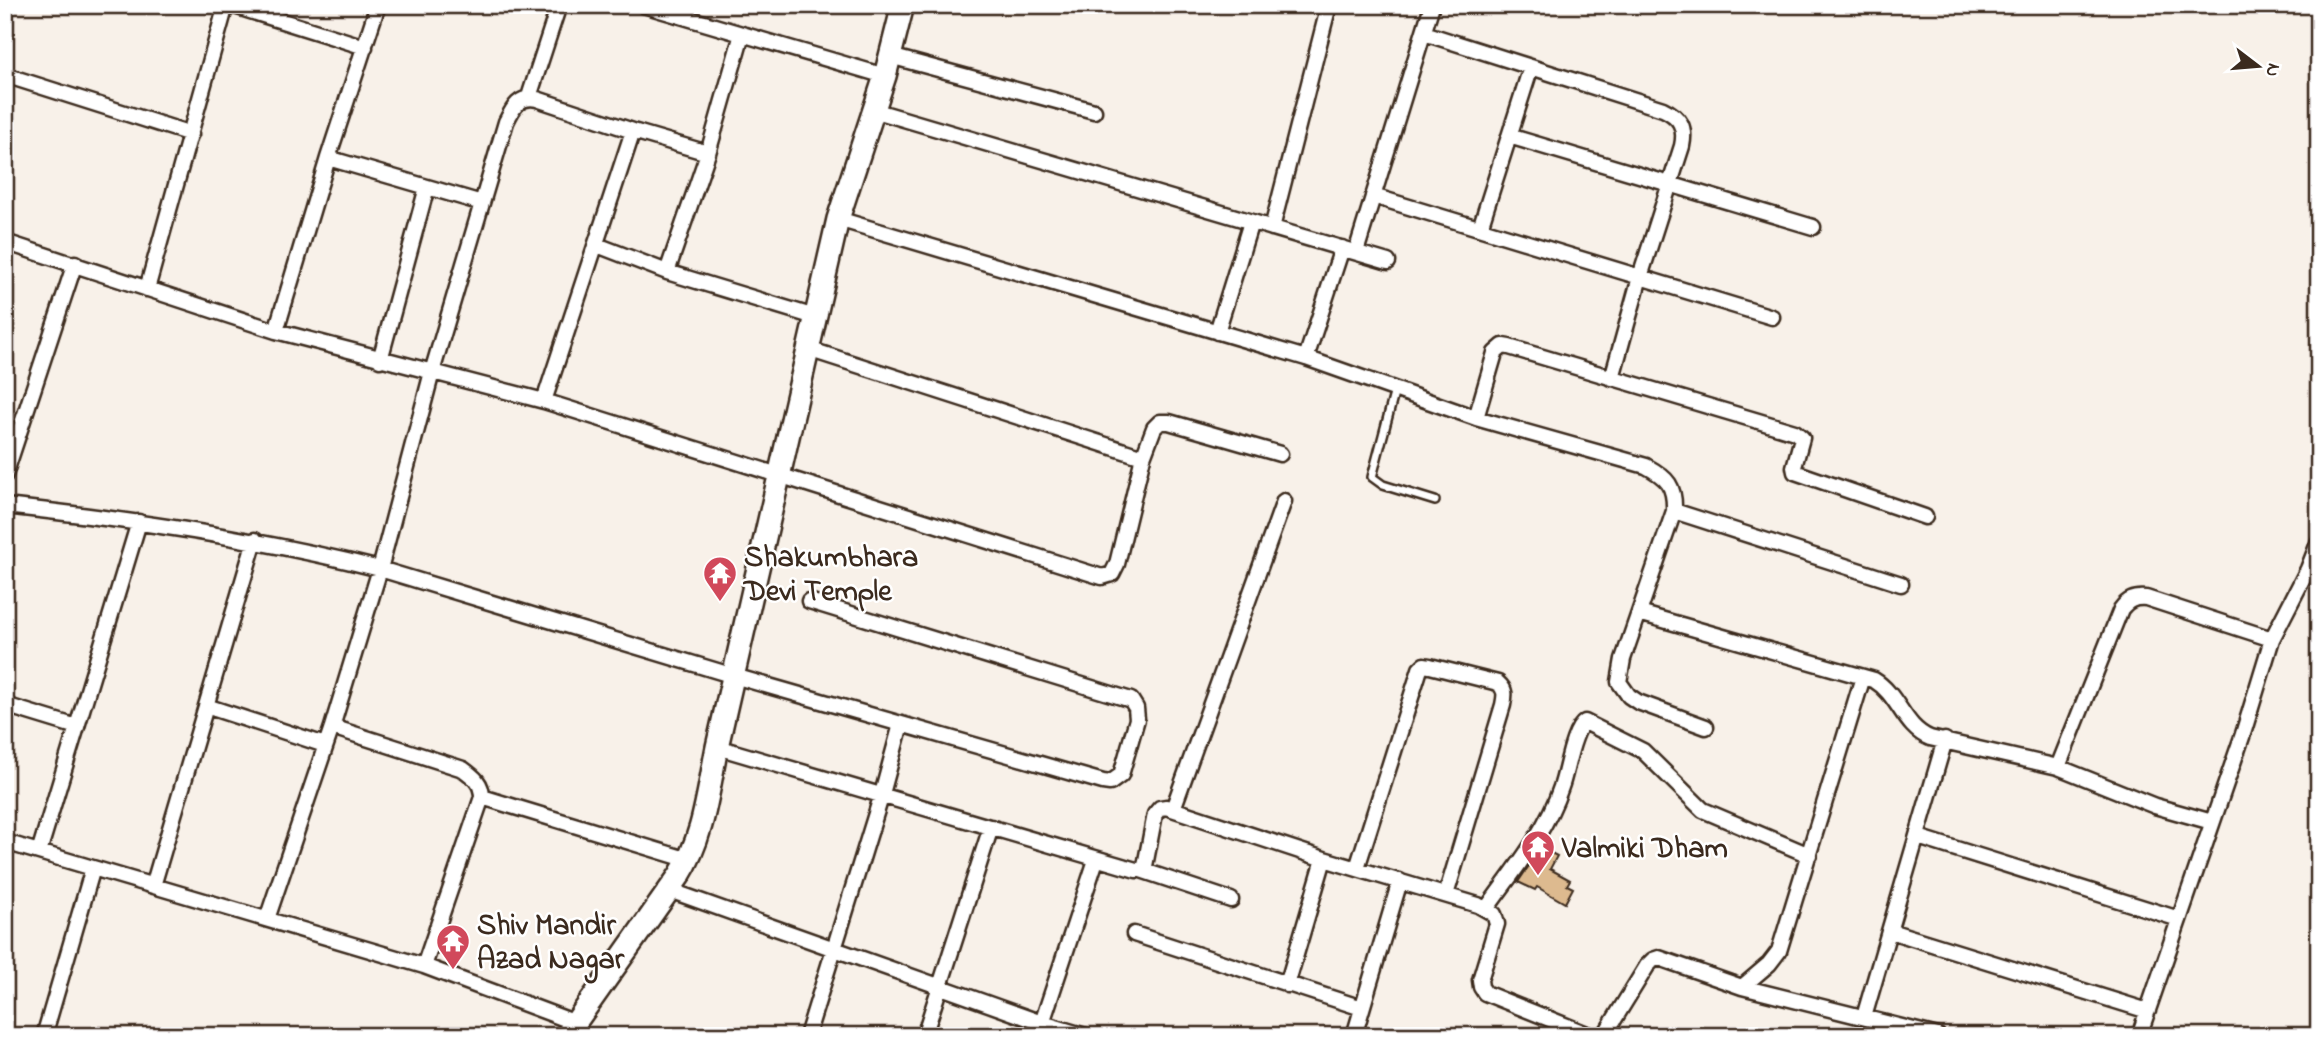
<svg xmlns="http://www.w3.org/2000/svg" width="2324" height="1041" viewBox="0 0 2324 1041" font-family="'Indie Flower',sans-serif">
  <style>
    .building { fill: #ddba8f; stroke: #3b2a1e; stroke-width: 2 }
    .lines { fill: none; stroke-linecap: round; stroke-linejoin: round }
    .lane-casing { stroke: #3b2a1e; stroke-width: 12 }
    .street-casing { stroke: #3b2a1e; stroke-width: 19 }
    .secondary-casing { stroke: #3b2a1e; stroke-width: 26 }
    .lane { stroke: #fff; stroke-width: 7 }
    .street { stroke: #fff; stroke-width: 14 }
    .secondary { stroke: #fff; stroke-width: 21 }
    .labels { text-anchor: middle; stroke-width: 5; stroke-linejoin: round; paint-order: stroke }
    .poi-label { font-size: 30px; font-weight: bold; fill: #3b2a1e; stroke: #fff; text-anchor: start }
  </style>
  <rect width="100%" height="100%" fill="#f8f1e9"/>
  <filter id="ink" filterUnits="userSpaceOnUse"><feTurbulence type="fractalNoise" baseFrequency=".0143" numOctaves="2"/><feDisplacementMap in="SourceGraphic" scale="14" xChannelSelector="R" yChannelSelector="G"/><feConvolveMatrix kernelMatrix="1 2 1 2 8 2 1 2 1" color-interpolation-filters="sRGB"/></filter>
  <g filter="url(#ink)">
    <path class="building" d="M1541,848L1557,856L1550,869L1570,880L1567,885L1573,888L1565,903L1537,887L1535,890L1518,882Z"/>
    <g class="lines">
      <g class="lane-casing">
        <path id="lane" d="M1395,390L1372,477L1383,485L1435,501"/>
      </g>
      <g class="street-casing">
        <path id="street" d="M231,5L365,47
          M643,5L885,76
          M1424,33L1663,109C1680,117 1686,127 1682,146L1640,277L1612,378
          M890,56L1094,111
          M5,75L191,134
          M529,97L559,5
          M873,110L1388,262
          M1509,136L1813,227
          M328,158L482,203
          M1373,196L1772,317
          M838,219L1306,358L1476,418L1646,466C1668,478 1675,486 1674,511L1623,659L1619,682L1629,696L1638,702L1706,727
          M1272,228L1329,5
          M1480,228L1531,67
          M5,242L276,331L544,401L1102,577L1112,574L1117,564L1143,457
          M597,245L667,272L815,317
          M1356,252L1432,5
          M667,272L708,153L742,34
          M147,289L226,5
          M276,331L328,158L378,5
          M1217,332L1251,222
          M808,349L1143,457L1154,428L1160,422H1169L1280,454
          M1306,358L1342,248
          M380,360L427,187
          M544,401L633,131
          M1476,418L1495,353L1503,346L1509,347L1795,432L1802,438L1794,467L1795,472L1925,517
          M5,475L75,263
          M5,506C132,520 256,538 380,569L734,676L1103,782L1110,783L1121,775L1137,719L1136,708L1131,700L809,601
          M1674,511L1901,584
          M1639,613L1874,680C1899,695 1903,727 1930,738L2058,767L2155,806L2212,822
          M5,705L77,727
          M206,706L325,745
          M332,727L463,769C474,777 482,783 482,797L424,966
          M717,747L1136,870H1141L1145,866L1155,814L1160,808L1166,807L1324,859L1478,905L1494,914L1497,924L1480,980L1481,987L1485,993L1592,1036
          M2058,767L2121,609C2128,600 2134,597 2146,598L2272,639
          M482,797L689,860
          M1173,809L1284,501
          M1918,837L2179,919
          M5,842L424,966L576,1023
          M39,852L139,522
          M1357,868L1420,669L1424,665L1430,666L1498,683C1506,690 1505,695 1503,705L1446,895
          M1141,870L1231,900
          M153,886L255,540
          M669,890L1042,1023L1038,1036
          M1487,908C1514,870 1546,832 1561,787C1567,772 1572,730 1585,722L1643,751L1703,810L1809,855
          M267,919L332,727L380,569L432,372L506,122C513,108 519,95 537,99L633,131L708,153
          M1890,931L2148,1011
          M1134,934L1362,1008
          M1287,985L1324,859
          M1742,987L1769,964L1779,951L1863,677
          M1864,1017L1945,740
          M44,1036L93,868
          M807,1036L882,794L901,724
          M924,1036L991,827
          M1086,1036L1042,1023L1096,860
          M1354,1036L1400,881
          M1604,1036L1647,966L1653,960L1659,958L1742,987L1938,1036
          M2139,1036L2243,734L2272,639L2308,569L2319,541"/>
      </g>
      <g class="secondary-casing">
        <path id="secondary" d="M566,1036L679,876C704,837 708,791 717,747L838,219L885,76L903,5"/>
      </g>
      <use href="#lane" class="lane"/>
      <use href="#street" class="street"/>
      <use href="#secondary" class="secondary"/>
    </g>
  </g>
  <defs>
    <g id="temple-pin" transform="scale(1.75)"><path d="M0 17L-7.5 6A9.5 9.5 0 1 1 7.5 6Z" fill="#d1495b" stroke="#fff"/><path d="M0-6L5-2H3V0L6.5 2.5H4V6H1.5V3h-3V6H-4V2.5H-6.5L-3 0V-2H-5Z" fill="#fff"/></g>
  </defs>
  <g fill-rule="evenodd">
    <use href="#temple-pin" x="720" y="573"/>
    <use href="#temple-pin" x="1538" y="847"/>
    <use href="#temple-pin" x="453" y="941"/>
  </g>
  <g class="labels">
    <g class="poi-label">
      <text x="744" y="566">Shakumbhara<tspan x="744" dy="34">Devi Temple</tspan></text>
      <text x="1562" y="857">Valmiki Dham</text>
      <text x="477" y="934">Shiv Mandir<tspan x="477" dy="34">Azad Nagar</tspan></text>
    </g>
  </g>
  <rect width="2324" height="1041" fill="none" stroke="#fff" stroke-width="28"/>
  <rect x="14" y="14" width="2296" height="1013" fill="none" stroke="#3b2a1e" stroke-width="2.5" filter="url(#ink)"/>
  <g transform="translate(2258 66) rotate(106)" stroke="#ffffff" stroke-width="5" paint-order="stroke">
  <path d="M0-5L12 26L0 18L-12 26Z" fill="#3b2a1e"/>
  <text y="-10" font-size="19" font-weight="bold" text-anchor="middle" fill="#3b2a1e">N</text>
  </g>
</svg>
